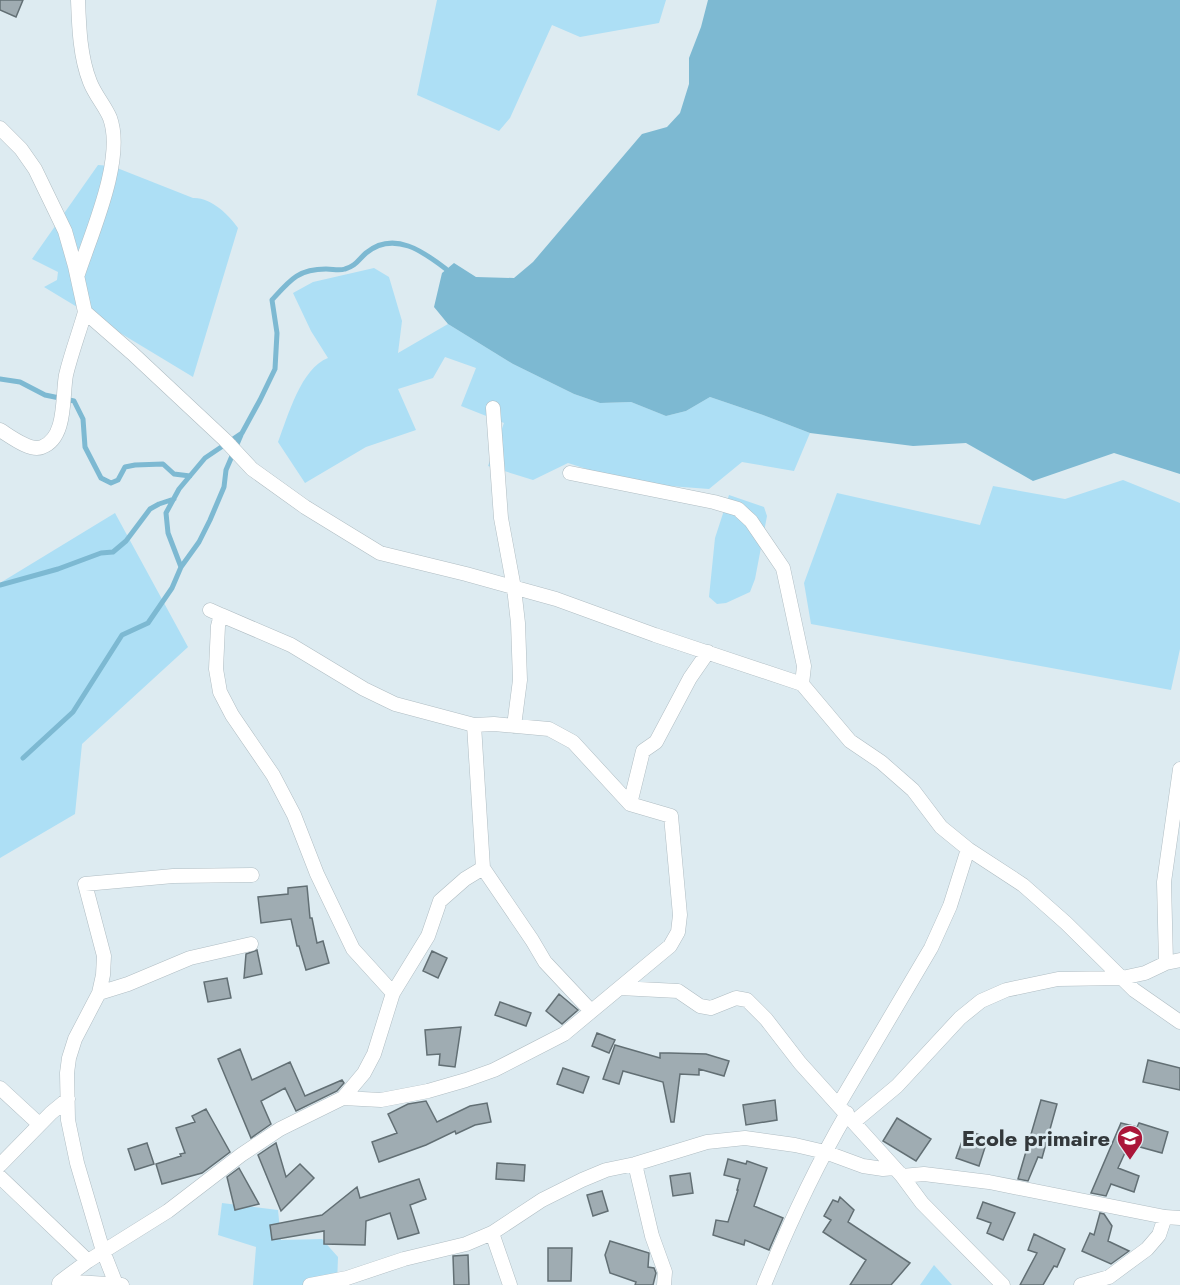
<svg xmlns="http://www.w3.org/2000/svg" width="1180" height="1285" viewBox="0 0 1180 1285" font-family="Jost,sans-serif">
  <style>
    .green { fill: #addff5 }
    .water { fill: #7db9d2 }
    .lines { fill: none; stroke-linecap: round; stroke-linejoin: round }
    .stream { stroke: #7db9d2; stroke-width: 5 }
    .building { fill: #9facb2; stroke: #626f74; stroke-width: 1.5 }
    .street-casing { stroke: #b0bdc3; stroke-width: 15 }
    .street { stroke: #fff; stroke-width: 14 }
    .labels { text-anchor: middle; stroke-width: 5; stroke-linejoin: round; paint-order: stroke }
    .poi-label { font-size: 22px; font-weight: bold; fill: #33383b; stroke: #ddebf1; text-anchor: end }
  </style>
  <rect width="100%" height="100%" fill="#ddebf1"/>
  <path class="green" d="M437,0H666L659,23L580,37L552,25L510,118L499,131L417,95Z
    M98,165L112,166L193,198C211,197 229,215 238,228L193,377L44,287L57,280L58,272L32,259Z
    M374,268L389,277L402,321L398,353L448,324L513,364L574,394L600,403L631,402L666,416L686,411L710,397L763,415L810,433L794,471L742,462L709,489L630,483L568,463L533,480L488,466L504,423L461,406L476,368L445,357L433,378L398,389L416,430L366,447L305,483L278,442C288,416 301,368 328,358L311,331L293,293L313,282Z
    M1123,480L1180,503V649L1171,690L811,624L804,583L837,493L980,525L993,486L1065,499Z
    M729,495L764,507L767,516L755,579L750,592L726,603L717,604L709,597L715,538Z
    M115,513L188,647L82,744L75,814L0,858V583Z
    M222,1203L278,1210L281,1240L322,1239L338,1257L337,1285H253L256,1247L218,1235Z
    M934,1265L952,1285H920Z"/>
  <path class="water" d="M708,0H1180V474L1114,453L1033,481L966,443L913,446L810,433L763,415L710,397L686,411L666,416L631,402L600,403L574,394L513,364L448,324L434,307L442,273L454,263L476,277L514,278L533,262L642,134L667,127L680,113L689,84V58L701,27Z"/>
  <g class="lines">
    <path class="stream" d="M0,379L20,382L45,395L74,401L83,419L85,447L101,478L111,483L118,480L125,467L135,465L163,464L174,474L190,476
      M181,567L168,533L166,513L179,489L205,458L242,433L260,400L275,369L277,333L272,300C290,280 298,269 326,269C333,269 339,271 345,269C356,266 358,260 366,253C394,230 424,252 446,269
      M0,585L58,569L101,553L113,552L126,541L150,509L159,504L174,499
      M23,758L73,712L122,635L148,623L172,588L181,567L199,542L210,520L224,487L226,470L241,435"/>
  </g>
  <path class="building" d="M0,0H23L16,17L0,10Z
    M307,886L310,918H312L317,943L323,941L329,963L306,970L299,946H297L291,919L261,923L258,897L288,894V888Z
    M257,950L262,974L244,978L246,954Z
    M432,951L447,958L438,978L423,971Z
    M227,978L231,998L208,1002L204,982Z
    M559,994L578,1010L562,1024L546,1011Z
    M500,1002L531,1013L526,1026L495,1015Z
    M461,1027L455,1067L439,1065L440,1054L427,1055L425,1030Z
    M597,1033L615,1040L609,1053L592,1046Z
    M615,1045L660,1058V1053H670L706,1054L729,1061L724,1076L699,1069V1075L680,1074L674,1122H671L663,1082L623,1071L619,1084L603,1079Z
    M240,1049L252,1080L290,1062L305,1096L342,1080L344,1083L337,1091L296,1111L285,1088L261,1101L271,1124L251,1138L218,1059Z
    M1148,1060L1180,1068V1090L1143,1082Z
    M563,1068L589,1077L583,1093L557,1084Z
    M775,1100L777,1120L746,1125L743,1105Z
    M1041,1100L1057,1104L1042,1158L1038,1157L1028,1181L1018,1179Z
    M426,1101L437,1122L470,1106L487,1103L491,1122L475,1125L456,1134L455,1131L426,1145L379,1162L372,1142L397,1133L388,1114L408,1104Z
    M206,1109L230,1152L202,1173L162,1184L156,1164L181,1156L180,1154L185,1153L176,1128L195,1122L192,1116Z
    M897,1118L931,1139L916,1161L883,1141Z
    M1121,1123L1137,1127L1139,1123L1168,1132L1162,1153L1129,1144L1118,1168L1139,1176L1134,1192L1111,1184L1106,1196L1091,1193Z
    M966,1130L988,1138L979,1166L956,1158Z
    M147,1143L154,1164L135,1170L128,1149Z
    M276,1143L286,1177L300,1164L314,1178L281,1211L258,1155Z
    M728,1159L746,1164L747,1161L767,1168L754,1206L783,1218L769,1250L745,1240L744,1245L713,1235L716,1220L728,1222L738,1190H737L740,1179L724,1175Z
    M497,1163L525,1165L524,1181L496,1179Z
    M239,1168L259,1204L235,1210L227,1177Z
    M690,1173L693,1193L673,1196L670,1176Z
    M419,1179L426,1199L410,1205L419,1233L398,1239L390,1213L366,1221L365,1245L324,1244V1231L272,1240L270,1225L322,1215L357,1187L360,1198Z
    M602,1191L608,1211L593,1216L587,1195Z
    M840,1197L854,1210L848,1222L910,1263L891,1285H850L866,1260L823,1232L831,1220L824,1216L833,1200L838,1202Z
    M983,1202L1015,1213L1003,1240L987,1233L991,1223L977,1218Z
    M1100,1213L1104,1214L1112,1226L1108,1241L1129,1251L1111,1264L1082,1251L1090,1233L1094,1235Z
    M1034,1234L1065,1249L1057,1267L1054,1266L1043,1285H1020L1037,1253L1028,1250Z
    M610,1241L649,1253L648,1267L654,1268L656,1273L653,1285H635L636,1282L610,1273L605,1255Z
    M548,1248H572L571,1281H548Z
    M468,1255L469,1285H454L453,1256Z"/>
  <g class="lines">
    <g class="street-casing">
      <path id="street" d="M0,128L21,149L35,169L65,231L75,266L85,312L132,353L225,440L252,469L305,507L380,553L466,574L556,599L655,635L802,684L850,741L881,762L913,790L941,827L968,849L1023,885L1066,923L1134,990L1180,1022
        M78,274C91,234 125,159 110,118C105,106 95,95 90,82C80,57 79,27 78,0
        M493,408L501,518L514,588L518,623L520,680L514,726
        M0,430C10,436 30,452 42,447C67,438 62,396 66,375C71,354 79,333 85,312
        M570,473L714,502L738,509L751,521L783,568L804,666L802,684
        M210,610L221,615L218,626L216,669L220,692L232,715L273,775L294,815L317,874L353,949L393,993
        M221,615L291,645L364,689L395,704L474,725L494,724L549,729L573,742L630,804L671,816L680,915L678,932L670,946L564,1034L494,1070L466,1080L428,1091L381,1100L343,1098
        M474,725L483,868L532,940L545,962L591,1011
        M630,804L643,751L656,742L690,678L708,652
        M1166,963L1164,882L1180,769
        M620,988L678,991L700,1006L711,1008L736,998L747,1000L766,1019L800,1063L902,1176L922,1203L1003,1285
        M99,993L128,984L190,958L251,944
        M0,1088L39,1124
        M839,1104L931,948L950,906L968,849
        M855,1121L897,1086L960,1018L981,1001L1006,990L1058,979L1122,978L1145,973L1166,963L1180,960
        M635,1164L652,1236L665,1272L664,1285
        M0,1165L51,1113L68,1099
        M902,1176L924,1174L989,1182L1165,1217L1180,1218
        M0,1177L88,1261
        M492,1233L510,1285
        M61,1281L88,1261L168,1211L241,1155L280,1129L343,1098L364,1073L374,1054L393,993L428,936L440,901L465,879L483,868
        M59,1283L61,1281L122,1285
        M116,1284L103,1251L77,1163L68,1120L67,1073L69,1058L75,1039L99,993L103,975L104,956L85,884L173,876L252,875
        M310,1285L347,1278L404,1259L466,1244L492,1233L542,1200L582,1180L606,1170L635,1164L707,1142L745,1138L795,1145L825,1152L863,1166L883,1169L895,1168
        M764,1285C788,1226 815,1168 847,1113
        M1081,1285L1109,1277L1147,1249L1159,1235L1165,1217"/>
    </g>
    <use href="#street" class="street"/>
  </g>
  <defs>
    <g id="school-pin" transform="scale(1.35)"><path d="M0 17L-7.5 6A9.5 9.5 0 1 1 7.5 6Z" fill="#ab1639" stroke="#ddebf1"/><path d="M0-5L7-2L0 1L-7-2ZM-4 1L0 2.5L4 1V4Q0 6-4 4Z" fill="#fff"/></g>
  </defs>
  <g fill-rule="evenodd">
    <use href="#school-pin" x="1130" y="1138"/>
  </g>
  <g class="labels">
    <g class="poi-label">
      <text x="1110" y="1146">Ecole primaire</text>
    </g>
  </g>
</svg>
